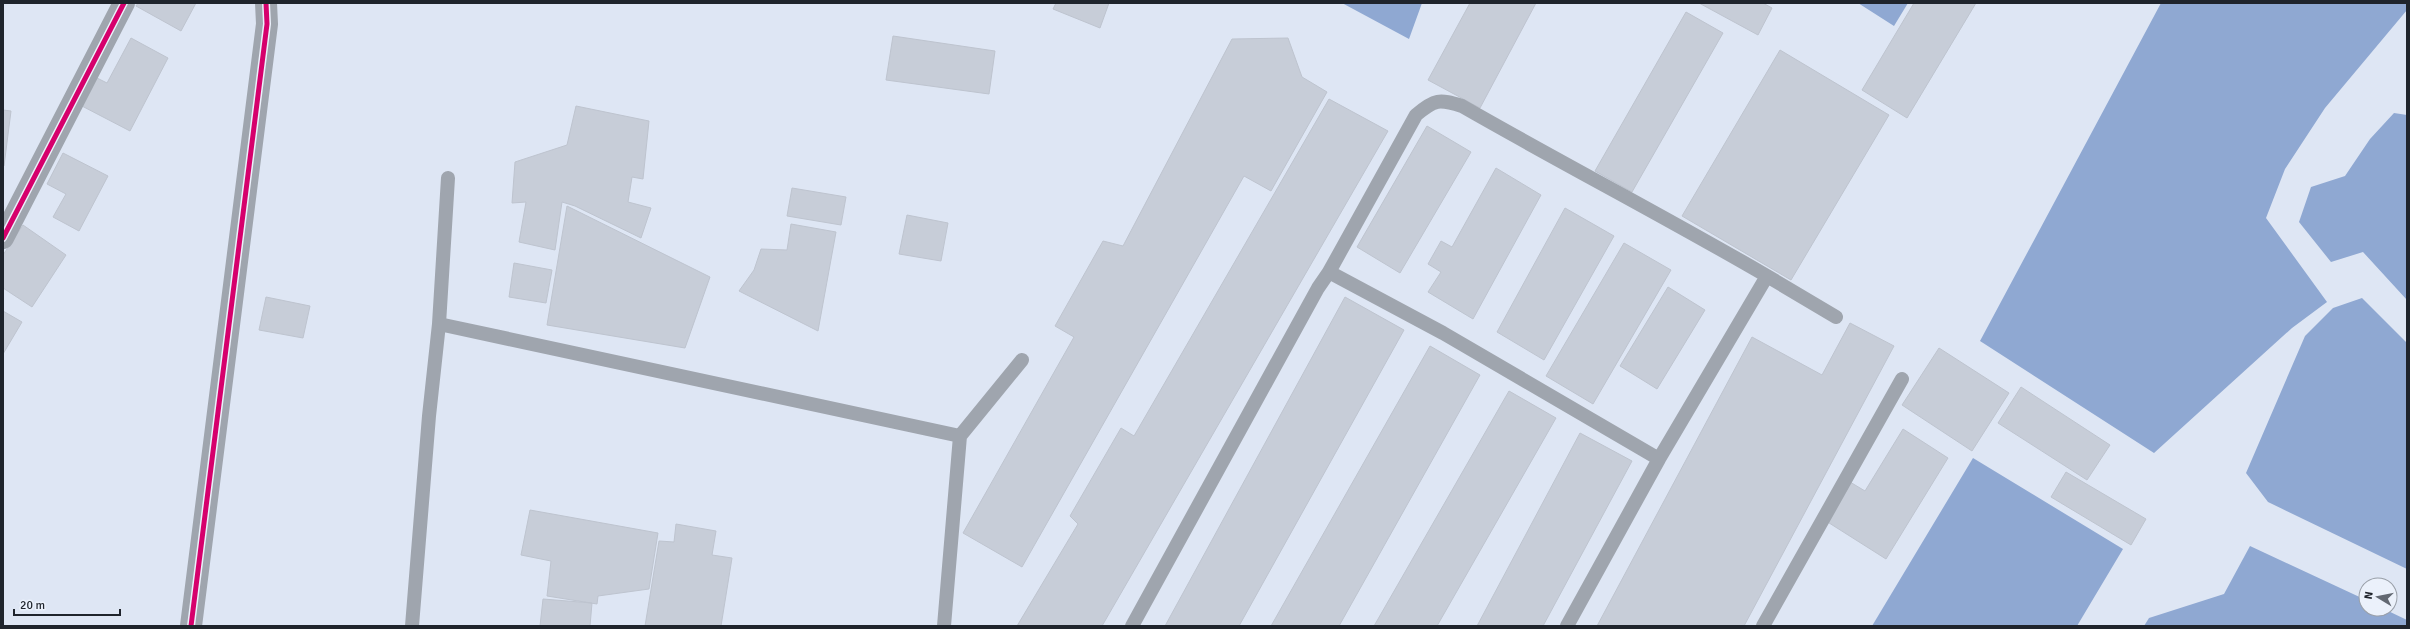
<svg xmlns="http://www.w3.org/2000/svg" width="2410" height="629" viewBox="0 0 2410 629" font-family="Signika,sans-serif">
  <style>
    .water { fill: #8fa8d2 }
    .building { fill: #c7cdd8; stroke: #bec4cf }
    .lines { fill: none; stroke-linecap: round; stroke-linejoin: round }
    .lane { stroke: #9fa5ae; stroke-width: 14 }
    .street { stroke: #9fa5ae; stroke-width: 22 }
    .cycleway-casing { stroke: #ebf1fb; stroke-width: 8 }
    .cycleway { stroke: #d6006c; stroke-width: 5 }
  </style>
  <rect width="100%" height="100%" fill="#dee6f4"/>
  <path class="water" d="M1342,3H1422L1409,39Z
    M1858,3H1908L1894,26Z
    M2161,3H2407V10L2325,108L2285,169L2266,218L2327,302L2292,328L2154,453L1980,341Z
    M2394,113L2407,115V300L2363,252L2331,262L2299,222L2311,187L2345,176L2370,139Z
    M2362,298L2407,343V569L2268,502L2246,473L2305,336L2333,308Z
    M1973,458L2123,549L2077,626H1872Z
    M2250,546L2366,600V609H2384L2407,620V626H2144L2149,618L2224,594Z"/>
  <path class="building" d="M138,3H196L181,31L136,6Z
    M1056,3H1109L1100,28L1053,9Z
    M1470,3H1536L1480,108L1428,80Z
    M1699,3H1763L1772,8L1758,35Z
    M1914,3H1976L1907,118L1862,90Z
    M1686,12L1723,33L1632,192L1595,171Z
    M893,36L995,51L989,94L886,80Z
    M131,38L168,58L130,131L80,105L95,77L107,83Z
    M1288,38L1302,77L1327,92L1271,191L1244,176L1022,567L963,533L1074,337L1055,326L1103,241L1123,246L1232,39Z
    M1780,50L1889,115L1791,280L1682,216Z
    M1329,99L1388,131L1102,626H1017L1078,524L1070,516L1121,428L1134,436Z
    M576,106L649,121L643,179L632,177L628,202L651,208L641,238L575,206L562,202L555,250L519,242L526,202L512,203L515,162L567,145Z
    M3,110L11,111L4,166H3Z
    M1427,126L1471,152L1400,273L1357,247Z
    M63,153L108,176L79,231L53,217L66,194L47,184Z
    M1496,168L1541,195L1473,319L1428,292L1441,272L1428,264L1441,241L1452,247Z
    M792,188L846,197L841,225L787,216Z
    M567,206L710,277L685,348L547,325Z
    M1565,208L1614,236L1544,360L1497,332Z
    M907,215L948,223L941,261L899,254Z
    M791,224L836,232L818,331L739,291L754,270L761,249L787,250Z
    M23,225L66,255L32,307L3,288V255Z
    M1624,243L1671,270L1593,404L1546,376Z
    M514,263L552,270L546,303L509,297Z
    M1668,287L1705,310L1657,389L1620,366Z
    M266,297L310,306L303,338L259,330Z
    M1345,297L1404,330L1239,626H1165Z
    M3,311L22,322L3,354Z
    M1850,323L1894,346L1744,626H1597L1752,337L1822,375Z
    M1430,346L1480,375L1339,626H1271Z
    M1939,348L2009,393L1972,451L1902,405Z
    M2021,387L2110,445L2087,480L1998,423Z
    M1509,391L1556,418L1437,626H1374Z
    M1903,429L1948,458L1886,559L1826,521L1850,482L1865,491Z
    M1580,433L1632,461L1543,626H1477Z
    M2066,472L2146,519L2131,545L2051,497Z
    M530,510L658,533L649,589L598,596L597,604L547,596L551,561L521,555Z
    M676,524L716,531L712,555L732,558L721,626H645L659,541L674,542Z
    M543,599L592,603L590,626H540Z"/>
  <g class="lines">
    <path class="lane" d="M1329,272L1416,115C1435,99 1439,99 1462,106C1563,164 1666,217 1767,276L1659,459L1567,626
      M1767,276L1836,317
      M439,324L448,178
      M960,436L1022,360
      M412,626L429,416L439,324L960,436L944,626
      M1132,626L1318,288L1329,272L1443,333L1659,459
      M1763,626L1902,379"/>
    <path class="street" d="M3,238L124,3
      M191,626L267,24L266,3"/>
    <g class="cycleway-casing">
      <path id="cycleway" d="M3,238L124,3
        M191,626L267,24L266,3"/>
    </g>
    <use href="#cycleway" class="cycleway"/>
  </g>
  <rect width="2410" height="629" fill="none" stroke="#1f242c" stroke-width="8"/>
  <g transform="translate(2378 597) rotate(280)"><circle r="19" fill="#ebf1fb" stroke="#999fa8"/>
  <path d="M0-3L7 15L0 10L-7 15Z" fill="#626872"/>
  <text y="-6" font-size="11" font-weight="bold" text-anchor="middle" fill="#1f242c">N</text>
  </g>
  <path d="M14 609v6h106v-6" fill="none" stroke="#1f242c" stroke-width="2"/>
  <text x="20" y="609" font-size="12" fill="#1f242c" stroke="#ebf1fb" stroke-width="3" paint-order="stroke">20 m</text>
</svg>
